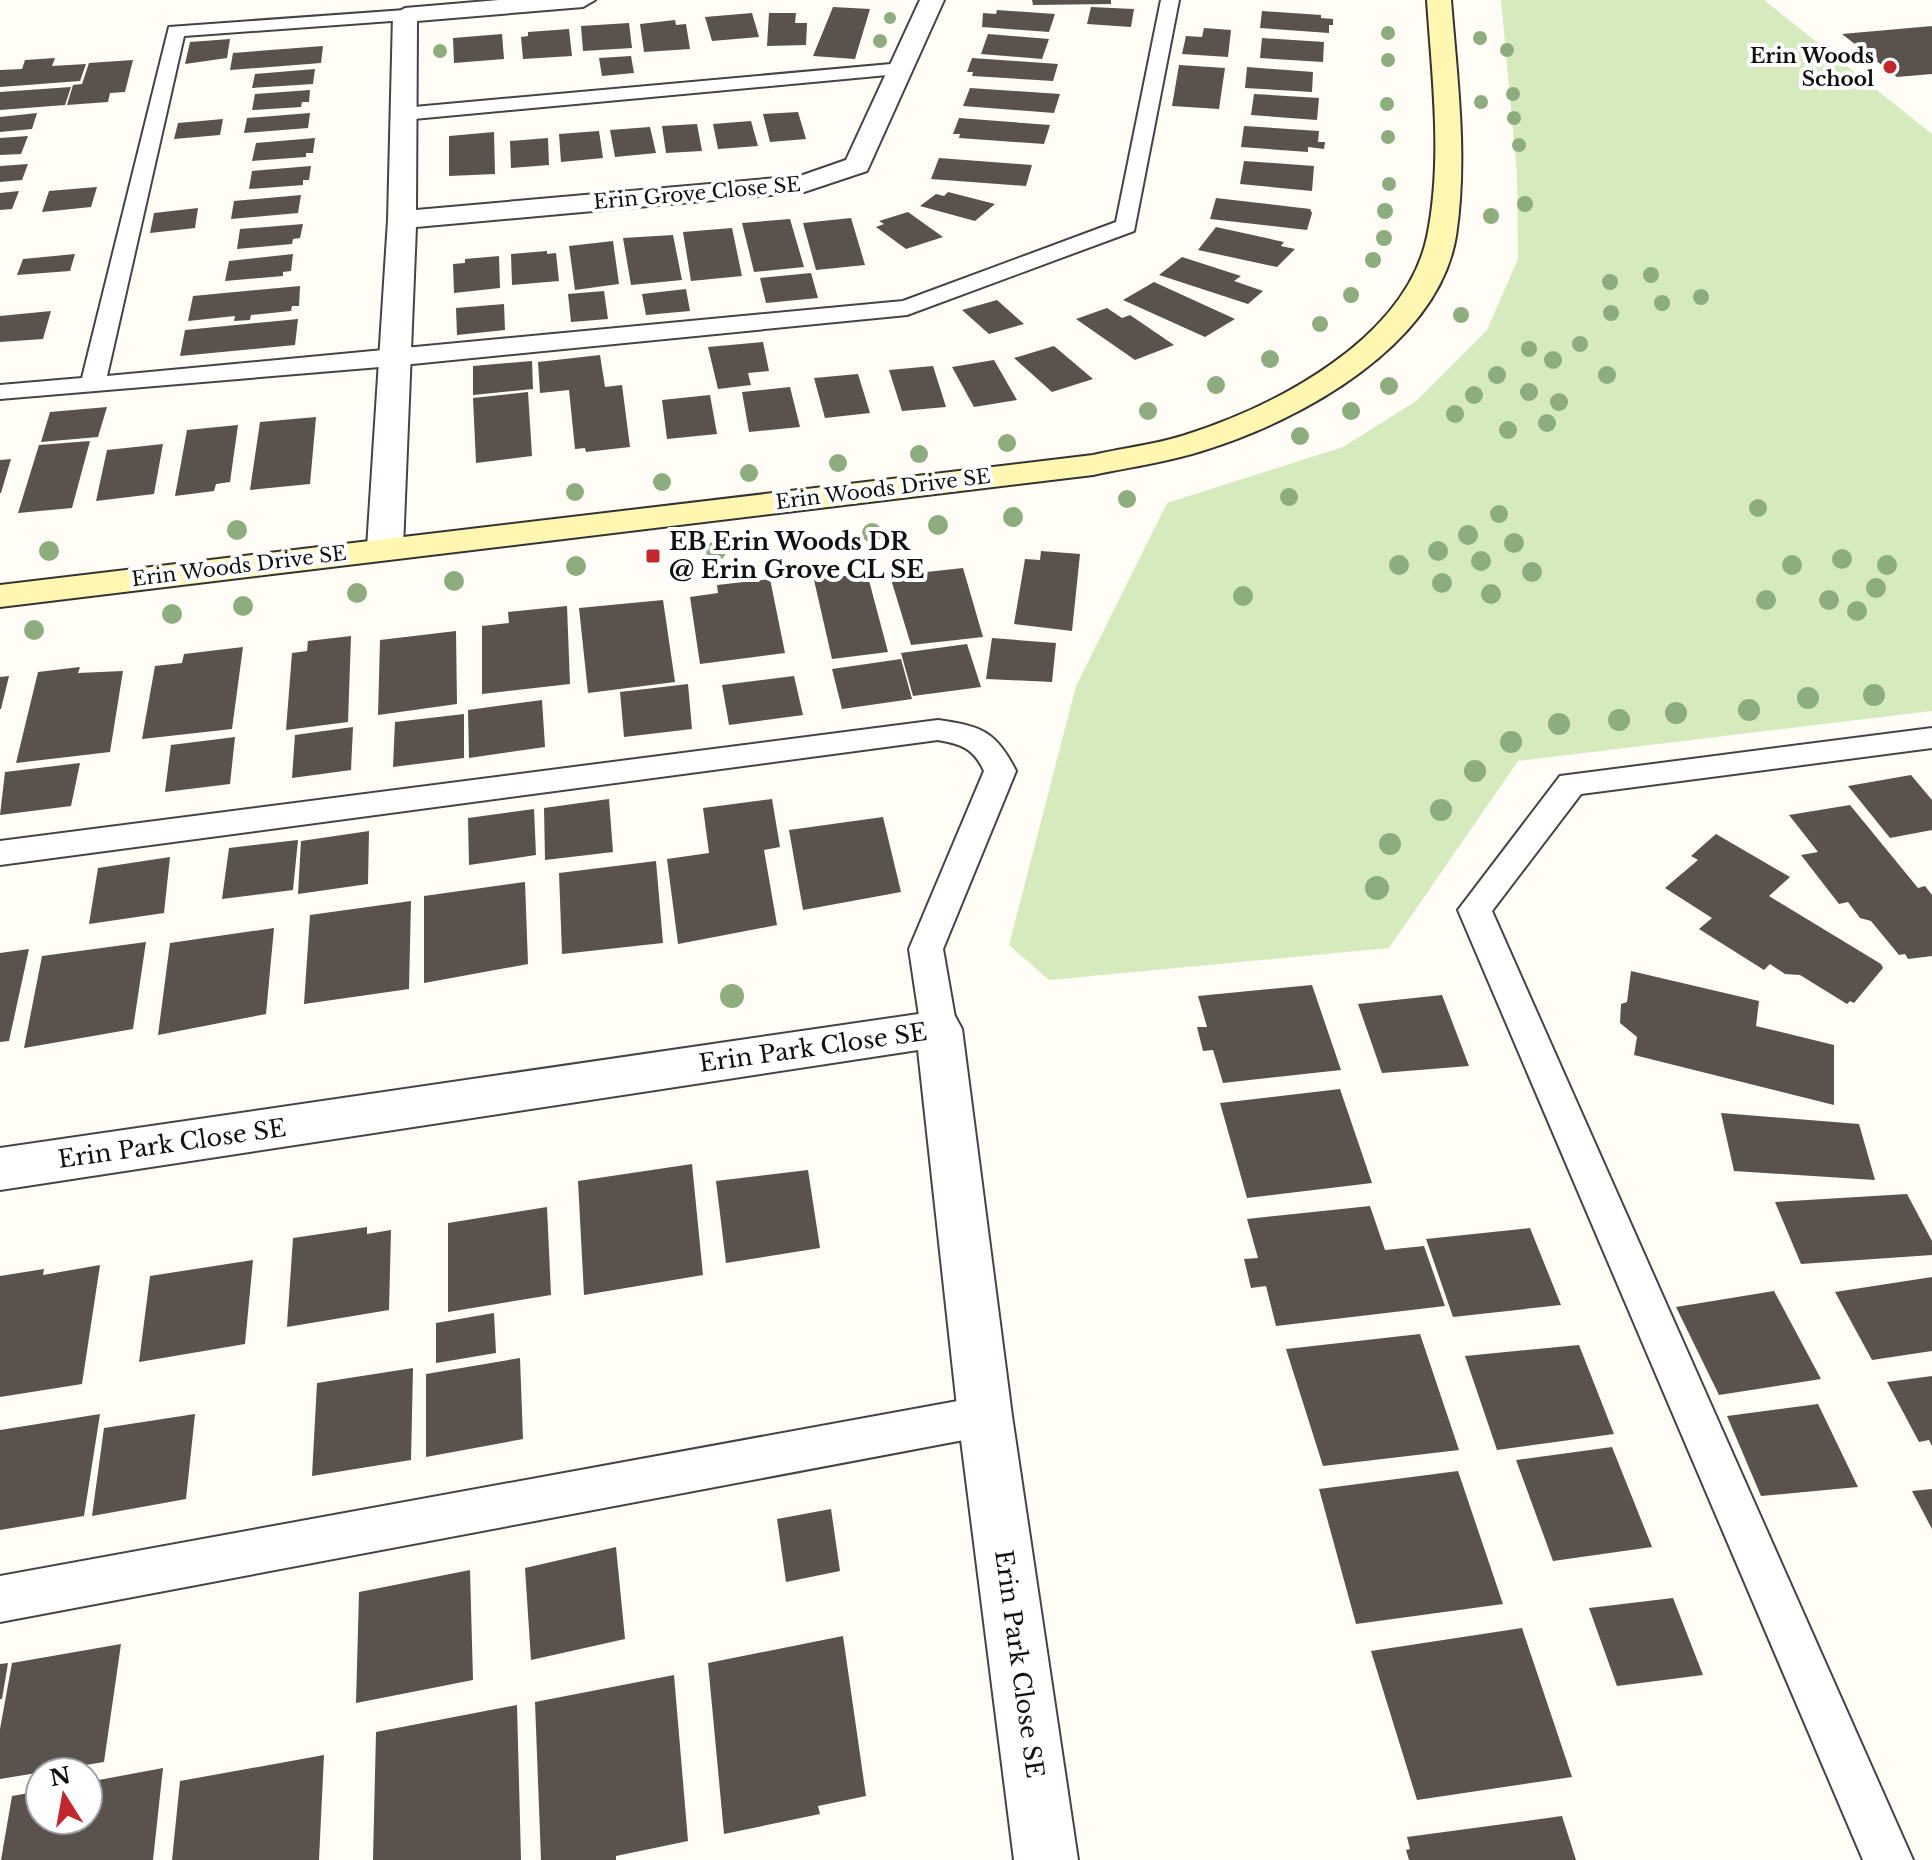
<svg xmlns="http://www.w3.org/2000/svg" width="1932" height="1860" viewBox="0 0 1932 1860" font-family="'Libre Baskerville',serif">
  <style>
    .green { fill: #d5ebbd }
    .building { fill: #5a524d }
    .lines { fill: none; stroke-linecap: round; stroke-linejoin: round }
    .lane-casing { stroke: #444; stroke-width: 4 }
    .street-casing { stroke: #444; stroke-width: 4 }
    .secondary-casing { stroke: #333; stroke-width: 4 }
    .lane { fill: #fff; fill-rule: evenodd }
    .street { fill: #fff; fill-rule: evenodd }
    .secondary { fill: #fff6b0; fill-rule: evenodd }
    .tree { fill: #8dad7f }
    .poi-dot { fill: #c4262e; stroke: #fff; stroke-width: 3 }
    .labels { text-anchor: middle; stroke-width: 8; stroke-linejoin: round; paint-order: stroke }
    .far-poi-label { font-size: 20px; font-weight: bold; fill: #111; stroke: #fff; text-anchor: end }
    .far-street-label { font-size: 20px; fill: #111; stroke: #fff }
    .poi-label { font-size: 24px; font-weight: bold; fill: #111; stroke: #fff; text-anchor: start }
    .street-label { font-size: 24px; fill: #111; stroke: #fff }
  </style>
  <rect width="100%" height="100%" fill="#fffdf5"/>
  <path class="green" d="M1501,0H1764L1932,134V711L1518,761L1389,948L1049,980L1009,945L1076,686L1167,503L1343,447L1416,401L1487,330L1518,259L1517,173Z"/>
  <path class="building" d="M1032,0H1111V4L1033,5Z
    M833,7L870,9L855,59L813,56Z
    M1091,7L1134,9L1131,27L1087,24Z
    M997,10L1055,14L1049,32L982,27L983,13L996,14Z
    M1262,11L1321,15V18L1333,19V25H1329V33L1260,28Z
    M752,13L759,37L712,41L705,17Z
    M769,13H796L795,23H807L806,45L767,46Z
    M675,20L676,25L686,24L690,49L644,52L640,24Z
    M629,23L632,48L583,51L581,26Z
    M1932,26V74L1897,77L1842,34Z
    M1204,28L1231,30L1228,57L1182,54L1186,36L1202,37Z
    M569,29L572,56L523,59L521,37L528,36V32Z
    M502,34L504,59L454,63L453,38Z
    M988,34L1049,39L1042,59L981,54Z
    M1262,38L1324,42L1323,62L1260,58Z
    M230,39L227,58L185,64L190,42Z
    M323,46L321,63L230,70L233,53Z
    M631,56L634,73L602,76L599,58Z
    M55,58L52,66L86,64L80,81L0,87V70L22,69L25,60Z
    M972,58L1058,64L1053,81L972,76L973,72H967Z
    M133,60L125,92L110,93L108,102L67,105L73,85L82,84L89,63Z
    M1179,65L1225,68L1219,109L1172,106Z
    M1247,67L1313,72L1312,92L1245,88Z
    M315,69L313,84L252,88L255,74Z
    M71,87L65,105L0,110V92Z
    M970,88L1060,94L1054,113L963,106Z
    M310,90L309,102H302L301,107L252,110L255,94Z
    M1254,94L1319,98L1317,120L1251,115Z
    M798,112L806,139L770,142L763,114Z
    M37,113L32,129L0,132V117Z
    M310,113L308,128L244,133L247,118Z
    M959,118L1050,125L1044,144L959,138L960,134H953Z
    M223,119L220,135L174,139L178,123Z
    M751,121L758,146L718,149L713,124Z
    M697,124L702,151L666,153L662,126Z
    M1244,126L1319,131L1318,142H1325L1324,149L1308,147V152L1241,147Z
    M650,127L656,153L615,157L610,130Z
    M599,131L603,158L561,162L559,134Z
    M494,132L495,174L449,176V136Z
    M28,136L21,154L0,155V138Z
    M315,138L313,153H306V157L252,161L256,143Z
    M548,138L549,165L511,168L510,141Z
    M939,158L1032,165L1026,186L931,179Z
    M1244,161L1314,166L1312,191L1240,184Z
    M28,164L22,180L0,182V166Z
    M311,166L309,180H303V185L249,189L252,171Z
    M97,187L91,207L42,212L49,191Z
    M19,191L12,209L0,210V193Z
    M948,192L995,204L975,221L920,206L936,194L944,196Z
    M301,195L298,213L231,219L234,201Z
    M1216,198L1310,209L1312,213L1307,230L1210,219Z
    M198,208L195,228L150,233L154,213Z
    M908,212L943,237L906,249L876,227L884,224L879,221Z
    M851,218L865,265L816,270L803,223Z
    M790,219L804,267L754,272L742,223Z
    M303,224L300,238L293,239L292,244L237,249L240,229Z
    M1216,227L1284,242L1281,246L1295,249L1277,267L1198,250Z
    M732,228L742,276L691,281L683,232Z
    M673,235L682,280L631,285L623,238Z
    M613,241L619,284L575,290L569,246Z
    M547,251V254L556,253L559,281L512,285L511,254Z
    M75,254L70,271L17,275L23,259Z
    M293,254L291,271L283,272V276L225,281L229,261Z
    M499,256L500,288L454,293L453,264L465,263V259Z
    M1182,257L1241,276L1234,281L1263,291L1248,304L1159,275Z
    M811,273L818,298L766,303L760,278Z
    M1154,282L1235,319L1205,337L1123,300Z
    M300,286L299,306H292L291,311L251,315L250,320L234,321L235,316L188,321L193,296Z
    M686,289L690,311L646,315L642,294Z
    M604,291L608,319L571,322L568,294Z
    M997,300L1024,324L989,334L962,310Z
    M504,304L505,330L457,335L456,308Z
    M1107,308L1122,318L1130,315L1174,345L1135,360L1076,319Z
    M51,311L43,339L0,342V316Z
    M298,319L295,345L180,356L185,330Z
    M763,342L769,371L748,373L751,385L718,389L708,347Z
    M1054,346L1093,379L1052,392L1014,358Z
    M600,355L605,387L622,385L630,447L586,452L585,448L575,449L569,390L540,393L538,362Z
    M994,360L1017,400L974,407L952,367Z
    M532,361L533,389L473,395V366Z
    M933,366L946,407L902,411L889,370Z
    M858,374L870,413L825,418L814,378Z
    M790,387L800,427L749,432L742,392Z
    M528,392L532,456L476,463L473,398Z
    M710,395L717,434L667,439L662,400Z
    M107,407L98,437L41,442L50,412Z
    M316,417L310,484L250,490L260,422Z
    M238,425L230,482L216,484L214,491L175,496L187,430Z
    M90,441L72,508L18,513L39,445Z
    M163,444L154,494L96,501L107,450Z
    M11,459L1,493H0V460Z
    M1041,551L1080,554L1072,631L1014,624L1025,559L1040,560Z
    M963,568L983,637L911,645L890,576Z
    M867,573L888,652L832,659L814,580Z
    M770,579L785,653L700,664L690,597L718,593L717,585Z
    M663,600L675,682L588,693L579,608Z
    M567,606L570,684L482,694V626L509,623L508,612Z
    M456,631L457,704L378,715L380,640Z
    M351,636L348,722L286,730L292,653L307,651L308,641Z
    M992,638L1056,643L1052,682L986,679Z
    M967,644L981,687L913,696L901,653Z
    M243,647L232,729L142,739L155,666L182,663L184,654Z
    M901,659L912,699L842,709L832,669Z
    M80,667L78,673L123,671L110,752L16,763L38,672Z
    M9,676L1,709H0V677Z
    M794,676L803,715L729,725L722,685Z
    M688,684L692,729L624,737L620,692Z
    M542,700L545,747L469,758L468,710Z
    M464,714V758L393,767L395,722Z
    M353,727L351,770L292,778L295,735Z
    M235,737L230,784L165,792L171,745Z
    M80,763L71,806L0,815L5,772Z
    M1911,775L1932,800V830L1890,838L1848,786Z
    M609,799L613,852L545,860L544,808Z
    M772,799L780,847L764,850L777,925L678,944L667,859L709,853L703,808Z
    M1850,805L1918,888L1925,886L1932,895V956L1908,959L1905,954L1899,955L1871,921L1860,918L1848,902L1839,904L1801,855L1818,852L1789,815Z
    M534,809L536,855L469,865L468,818Z
    M883,817L901,892L803,910L789,830Z
    M369,831L368,884L298,894L301,841Z
    M1716,834L1790,877L1769,896L1881,964L1883,968L1854,1003L1850,1001L1847,1004L1800,975L1785,974L1770,964L1764,970L1699,929L1712,918L1665,888L1698,860L1691,856Z
    M298,840L293,890L222,899L229,848Z
    M170,857L164,913L89,924L98,868Z
    M656,861L663,943L562,954L559,873Z
    M525,882L528,964L424,983V896Z
    M411,901L409,989L304,1004L310,915Z
    M274,928L266,1014L158,1035L170,943Z
    M146,942L133,1029L24,1048L42,956Z
    M29,949L9,1041L0,1042V953Z
    M1631,971L1759,1001L1756,1026L1834,1045V1105L1634,1055L1637,1037L1620,1023L1621,1004L1627,1002Z
    M1312,985L1341,1070L1223,1083L1213,1050L1203,1051L1197,1027H1207L1198,996Z
    M1442,995L1469,1066L1382,1073L1358,1004Z
    M1340,1089L1372,1183L1247,1198L1220,1103Z
    M1721,1113L1859,1124L1875,1180L1734,1171Z
    M692,1164L703,1275L584,1295L578,1181Z
    M808,1170L820,1248L726,1263L716,1181Z
    M1907,1194L1932,1241V1255L1801,1264L1775,1202Z
    M1370,1206L1385,1250L1424,1246L1445,1306L1276,1326L1266,1286L1251,1288L1244,1259L1258,1258L1247,1219Z
    M547,1207L551,1295L448,1312V1223Z
    M367,1227V1234L391,1230L389,1310L287,1327L293,1238Z
    M1530,1228L1561,1305L1453,1317L1426,1239Z
    M253,1260L245,1344L139,1362L150,1276Z
    M100,1265L82,1384L0,1397V1276L44,1269L43,1275Z
    M1932,1277V1351L1872,1360L1835,1292Z
    M1774,1291L1821,1379L1719,1395L1676,1307Z
    M494,1313L496,1353L436,1363V1323Z
    M1420,1334L1459,1450L1323,1466L1286,1349Z
    M1579,1345L1614,1434L1497,1450L1465,1356Z
    M520,1358L523,1439L426,1457V1374Z
    M413,1368L411,1460L312,1476L317,1383Z
    M1932,1376V1446L1929,1440L1919,1442L1887,1382Z
    M1818,1404L1858,1487L1761,1496L1727,1416Z
    M100,1414L84,1516L0,1530V1430Z
    M195,1414L186,1499L92,1516L104,1428Z
    M1612,1447L1652,1547L1553,1561L1516,1460Z
    M1458,1471L1503,1604L1356,1624L1319,1489Z
    M1932,1489V1529L1912,1491Z
    M831,1509L840,1571L786,1582L777,1519Z
    M616,1547L625,1639L531,1660L525,1568Z
    M470,1570L473,1680L356,1703L359,1592Z
    M1673,1598L1703,1675L1617,1686L1589,1608Z
    M1522,1628L1572,1777L1417,1800L1371,1651Z
    M843,1636L866,1796L818,1806L820,1814L724,1834L708,1663Z
    M121,1644L104,1762L0,1779V1729L12,1663Z
    M8,1663L2,1699H0V1664Z
    M674,1675L688,1841L616,1856V1860H541L535,1702Z
    M517,1705L521,1860H373L376,1732Z
    M324,1755L319,1860H172L180,1781Z
    M163,1768L153,1860H1L12,1796L40,1791V1820H88V1782Z
    M1562,1816L1576,1860H1409L1406,1850L1410,1849L1407,1837Z"/>
  <g class="lines">
    <g class="lane-casing">
      <path id="lane" d="M1161,0H1179L1134,231L907,315L392,366L0,399V385L82,378L169,27L405,10L414,15L405,20L184,36L107,376L903,301L1116,222Z
        M902,63L912,69L909,73L403,120L393,114L403,108Z
        M938,720C981,726 996,731 1016,771L943,949L957,1029L952,1039L939,1043L926,1039L921,1029L909,949L984,771C974,749 962,744 938,740L0,865V841Z
        M1932,728V748L1581,794L1492,911L1913,1860H1863L1458,910L1560,776Z
        M985,1396L1000,1402L1006,1416L1000,1430L985,1436L0,1622V1576Z"/>
    </g>
    <g class="street-casing">
      <path id="street" d="M499,0H595L583,7L417,21L416,210L800,176L846,160L920,0H944L867,171L804,192L416,227L403,548L398,556L385,559L372,556L367,548L388,220L393,15L405,8Z
        M939,1011L955,1016L962,1029L1012,1416L1078,1860H1014L958,1416L918,1050L0,1190V1148Z"/>
    </g>
    <g class="secondary-casing">
      <path id="secondary" d="M1427,0H1451C1457,77 1468,158 1456,236C1438,345 1302,420 1205,450C1169,462 1130,467 1093,475L0,607V585L1093,455C1123,448 1153,445 1182,436C1275,407 1405,340 1427,237C1443,160 1432,77 1427,0Z"/>
    </g>
    <use href="#lane" class="lane"/>
    <use href="#street" class="street"/>
    <use href="#secondary" class="secondary"/>
  </g>
  <g class="tree">
    <circle cx="890" cy="18" r="6"/>
    <circle cx="1388" cy="33" r="7"/>
    <circle cx="1480" cy="38" r="7"/>
    <circle cx="880" cy="41" r="7"/>
    <circle cx="1507" cy="50" r="7"/>
    <circle cx="440" cy="51" r="7"/>
    <circle cx="1388" cy="60" r="7"/>
    <circle cx="1513" cy="94" r="7"/>
    <circle cx="1481" cy="102" r="7"/>
    <circle cx="1387" cy="104" r="7"/>
    <circle cx="1514" cy="118" r="7"/>
    <circle cx="1388" cy="137" r="7"/>
    <circle cx="1519" cy="145" r="7"/>
    <circle cx="1389" cy="184" r="7"/>
    <circle cx="1525" cy="204" r="8"/>
    <circle cx="1385" cy="211" r="8"/>
    <circle cx="1491" cy="216" r="8"/>
    <circle cx="1384" cy="238" r="8"/>
    <circle cx="1373" cy="260" r="8"/>
    <circle cx="1651" cy="275" r="8"/>
    <circle cx="1610" cy="282" r="8"/>
    <circle cx="1351" cy="295" r="8"/>
    <circle cx="1701" cy="297" r="8"/>
    <circle cx="1662" cy="303" r="8"/>
    <circle cx="1611" cy="313" r="8"/>
    <circle cx="1461" cy="315" r="8"/>
    <circle cx="1320" cy="324" r="8"/>
    <circle cx="1580" cy="344" r="8"/>
    <circle cx="1529" cy="349" r="8"/>
    <circle cx="1270" cy="359" r="9"/>
    <circle cx="1553" cy="360" r="9"/>
    <circle cx="1497" cy="375" r="9"/>
    <circle cx="1607" cy="375" r="9"/>
    <circle cx="1216" cy="385" r="9"/>
    <circle cx="1389" cy="386" r="9"/>
    <circle cx="1529" cy="392" r="9"/>
    <circle cx="1474" cy="395" r="9"/>
    <circle cx="1559" cy="402" r="9"/>
    <circle cx="1148" cy="411" r="9"/>
    <circle cx="1351" cy="411" r="9"/>
    <circle cx="1455" cy="414" r="9"/>
    <circle cx="1547" cy="423" r="9"/>
    <circle cx="1508" cy="430" r="9"/>
    <circle cx="1300" cy="436" r="9"/>
    <circle cx="1007" cy="443" r="9"/>
    <circle cx="919" cy="454" r="9"/>
    <circle cx="838" cy="463" r="9"/>
    <circle cx="749" cy="473" r="9"/>
    <circle cx="662" cy="482" r="9"/>
    <circle cx="575" cy="492" r="9"/>
    <circle cx="1289" cy="497" r="9"/>
    <circle cx="1127" cy="499" r="9"/>
    <circle cx="1758" cy="508" r="9"/>
    <circle cx="1499" cy="514" r="9"/>
    <circle cx="1013" cy="517" r="10"/>
    <circle cx="938" cy="525" r="10"/>
    <circle cx="237" cy="530" r="10"/>
    <circle cx="872" cy="533" r="10"/>
    <circle cx="1468" cy="535" r="10"/>
    <circle cx="791" cy="542" r="10"/>
    <circle cx="1514" cy="543" r="10"/>
    <circle cx="49" cy="551" r="10"/>
    <circle cx="716" cy="551" r="10"/>
    <circle cx="1438" cy="551" r="10"/>
    <circle cx="1842" cy="559" r="10"/>
    <circle cx="1481" cy="561" r="10"/>
    <circle cx="1399" cy="565" r="10"/>
    <circle cx="1792" cy="565" r="10"/>
    <circle cx="1887" cy="565" r="10"/>
    <circle cx="576" cy="566" r="10"/>
    <circle cx="1532" cy="572" r="10"/>
    <circle cx="454" cy="581" r="10"/>
    <circle cx="1442" cy="583" r="10"/>
    <circle cx="1876" cy="588" r="10"/>
    <circle cx="357" cy="593" r="10"/>
    <circle cx="1491" cy="594" r="10"/>
    <circle cx="1243" cy="596" r="10"/>
    <circle cx="1766" cy="600" r="10"/>
    <circle cx="1829" cy="600" r="10"/>
    <circle cx="243" cy="606" r="10"/>
    <circle cx="1857" cy="611" r="10"/>
    <circle cx="172" cy="614" r="10"/>
    <circle cx="34" cy="630" r="10"/>
    <circle cx="1874" cy="695" r="11"/>
    <circle cx="1808" cy="698" r="11"/>
    <circle cx="1749" cy="710" r="11"/>
    <circle cx="1676" cy="713" r="11"/>
    <circle cx="1619" cy="720" r="11"/>
    <circle cx="1559" cy="724" r="11"/>
    <circle cx="1511" cy="742" r="11"/>
    <circle cx="1475" cy="771" r="11"/>
    <circle cx="1441" cy="810" r="11"/>
    <circle cx="1390" cy="844" r="11"/>
    <circle cx="1377" cy="888" r="12"/>
    <circle cx="732" cy="996" r="12"/>
  </g>
  <g class="poi-dot">
    <circle cx="1890" cy="67" r="8"/>
    <rect x="645" y="548" width="16" height="16" rx="4"/>
  </g>
  <g class="labels">
    <g class="far-poi-label">
      <text x="1874" y="63">Erin Woods<tspan x="1874" dy="23">School</tspan></text>
    </g>
    <g class="far-street-label">
      <text transform="translate(697 193) rotate(-5)" y="7">Erin Grove Close SE</text>
      <text transform="translate(883 489) rotate(-7)" y="7">Erin Woods Drive SE</text>
      <text transform="translate(239 566) rotate(-7)" y="7">Erin Woods Drive SE</text>
    </g>
    <g class="poi-label">
      <text x="669" y="550">EB Erin Woods DR<tspan x="669" dy="28">@ Erin Grove CL SE</tspan></text>
    </g>
    <g class="street-label">
      <text transform="translate(813 1048) rotate(-8)" y="8">Erin Park Close SE</text>
      <text transform="translate(172 1144) rotate(-8)" y="8">Erin Park Close SE</text>
      <text transform="translate(1019 1664) rotate(82)" y="8">Erin Park Close SE</text>
    </g>
  </g>
  <g transform="translate(64 1796) rotate(349)"><circle r="38" fill="#ffffff" stroke="#a0a0a0" stroke-width="2"/>
  <path d="M0-6L14 30L0 20L-14 30Z" fill="#c4262e"/>
  <text y="-12" font-size="22" font-weight="bold" text-anchor="middle" fill="#111111">N</text>
  </g>
</svg>
